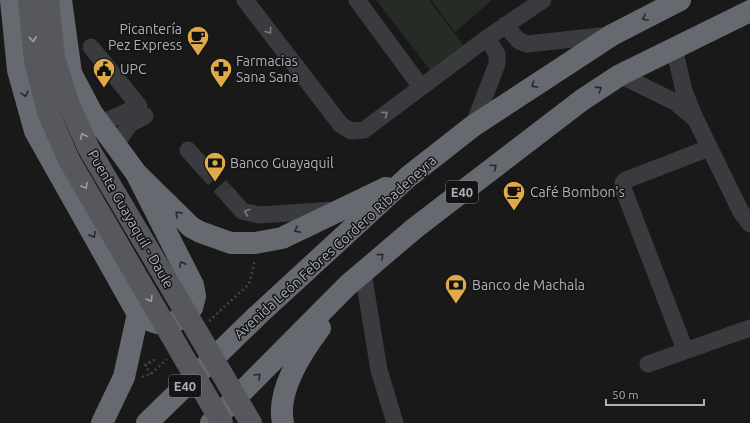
<svg xmlns="http://www.w3.org/2000/svg" width="750" height="423" viewBox="0 0 750 423" font-family="Ubuntu,sans-serif">
  <style>
    .green { fill: #252c26 }
    .lines { fill: none; stroke-linecap: round; stroke-linejoin: round }
    .minor-tunnel { stroke: #36373a; stroke-width: 17; stroke-dasharray: 17 8; stroke-linecap: butt }
    .path { stroke: #404246; stroke-width: 2.5; stroke-dasharray: 2 3; stroke-linecap: butt }
    .minor { stroke: #3a3b3f; stroke-width: 17 }
    .highway { stroke: #66696f; stroke-width: 22 }
    .path-bridge { stroke: #404246; stroke-width: 2.5; stroke-dasharray: 2 3; stroke-linecap: butt }
    .major-bridge { stroke: #56585e; stroke-width: 22 }
    .oneway { stroke: #28292c }
    .oneway2 { stroke: #797b82 }
    .oneway3 { stroke: #9b9ea7 }
    .labels { text-anchor: middle; stroke-width: 3; stroke-linejoin: round; paint-order: stroke }
    .shield { fill: #141415; stroke: #7e8188; stroke-width: 1 }
    .shield-label { font-size: 13px; font-weight: bold; fill: #acb0b9 }
    .poi-label { font-size: 14px; fill: #acb0b9; stroke: #141415; text-anchor: start }
    .street-label { font-size: 14px; fill: #acb0b9; stroke: #141415 }
  </style>
  <rect width="100%" height="100%" fill="#19191a"/>
  <path class="green" d="M376,0H429L464,46L431,71Z
    M431,0H492L455,32Z"/>
  <g class="lines">
    <path class="minor-tunnel" d="M203,167L230,197"/>
    <path class="path" d="M209,321L249,284L255,260
      M145,364L151,374
      M142,377L151,374L167,359"/>
    <path class="minor" d="M245,0L341,125L351,131L364,130L487,38L543,0
      M357,0L421,87
      M505,25L519,41L527,44L610,35
      M91,47L139,106L100,124
      M674,48L684,91L695,118L741,212L750,224
      M620,75L675,102L694,118
      M473,126L497,64V54L487,38
      M115,145L130,124L145,116
      M188,150L203,167
      M230,197L242,211L259,215L335,210
      M363,273L379,370L395,423
      M685,350L623,188V183L626,180L709,148
      M648,364L750,328"/>
    <path class="highway" d="M11,0L18,70L35,131L138,314C161,328 172,329 192,308L195,296L193,285L136,173
      M61,0L71,73L92,113L136,173L191,227L200,232L231,243H255L282,238L386,188
      M102,423L124,377L138,314
      M147,423L258,315L408,177L473,126L612,35L680,0
      M211,423L348,285L415,228L582,100L620,75L750,11
      M283,423C276,391 302,352 320,328"/>
    <path class="path-bridge" d="M145,366L154,360L145,364"/>
    <path class="major-bridge" d="M29,0L35,61L48,112L69,160L222,423
      M48,0L54,58L69,105L89,149L251,423"/>
  </g>
  <defs><path id="oneway-chevron" d="M-2-3.5L2.5 0L-2 3.5" fill="none" stroke-width="1.6" stroke-linecap="round" stroke-linejoin="round"/></defs>
  <g class="oneway">
    <use href="#oneway-chevron" transform="translate(645 18) rotate(153)"/>
    <use href="#oneway-chevron" transform="translate(534 85) rotate(147)"/>
    <use href="#oneway-chevron" transform="translate(599 89) rotate(-33)"/>
    <use href="#oneway-chevron" transform="translate(25 94) rotate(74)"/>
    <use href="#oneway-chevron" transform="translate(494 167) rotate(-37)"/>
    <use href="#oneway-chevron" transform="translate(178 214) rotate(-136)"/>
    <use href="#oneway-chevron" transform="translate(297 230) rotate(154)"/>
    <use href="#oneway-chevron" transform="translate(93 235) rotate(61)"/>
    <use href="#oneway-chevron" transform="translate(381 256) rotate(-41)"/>
    <use href="#oneway-chevron" transform="translate(182 264) rotate(-117)"/>
    <use href="#oneway-chevron" transform="translate(258 376) rotate(-45)"/>
  </g>
  <g class="oneway2">
    <use href="#oneway-chevron" transform="translate(269 31) rotate(53)"/>
    <use href="#oneway-chevron" transform="translate(385 114) rotate(-37)"/>
    <use href="#oneway-chevron" transform="translate(247 212) rotate(-158)"/>
  </g>
  <g class="oneway3">
    <use href="#oneway-chevron" transform="translate(33 39) rotate(84)"/>
    <use href="#oneway-chevron" transform="translate(83 136) rotate(-115)"/>
    <use href="#oneway-chevron" transform="translate(85 186) rotate(60)"/>
    <use href="#oneway-chevron" transform="translate(150 299) rotate(60)"/>
  </g>
  <defs>
    <g id="cafe-pin" transform="scale(1.15)"><path d="M0 17L-7.5 6A9.5 9.5 0 1 1 7.5 6Z" fill="#e0aa4b" stroke="#141415"/><path d="M-5.5-4.5H6V0H3Q3 3.5 0 3.5H-2.5Q-5.5 3.5-5.5 0ZM3-3.2v2h1.7v-2ZM-6 4.5H4V6H-6Z" fill="#111"/></g>
    <g id="civic-pin" transform="scale(1.15)"><path d="M0 17L-7.5 6A9.5 9.5 0 1 1 7.5 6Z" fill="#e0aa4b" stroke="#141415"/><path d="M-.6-6.5H3V-4.5H.6V-3L4-1V1h2V6H-6V1h2V-1L-.6-3ZM-1.2 2.5V6h2.4V2.5Z" fill="#111"/></g>
    <g id="pharmacy-pin" transform="scale(1.15)"><path d="M0 17L-7.5 6A9.5 9.5 0 1 1 7.5 6Z" fill="#e0aa4b" stroke="#141415"/><path d="M-2-6h4v4h4v4h-4v4h-4v-4h-4v-4h4Z" fill="#111"/></g>
    <g id="bank-pin" transform="scale(1.15)"><path d="M0 17L-7.5 6A9.5 9.5 0 1 1 7.5 6Z" fill="#e0aa4b" stroke="#141415"/><path d="M-6-4H6V4H-6ZM0-2.3a2.3 2.3 0 1 0 0 4.6a2.3 2.3 0 1 0 0-4.6Z" fill="#111"/></g>
  </defs>
  <g fill-rule="evenodd">
    <use href="#cafe-pin" x="198" y="37"/>
    <use href="#civic-pin" x="104" y="69"/>
    <use href="#pharmacy-pin" x="221" y="69"/>
    <use href="#bank-pin" x="215" y="163"/>
    <use href="#cafe-pin" x="514" y="192"/>
    <use href="#bank-pin" x="456" y="285"/>
  </g>
  <g class="labels">
    <g class="shield">
      <rect x="446" y="181" width="32" height="22" rx="3"/>
      <rect x="169" y="375" width="32" height="22" rx="3"/>
    </g>
    <g class="shield-label">
      <text x="462" y="197">E40</text>
      <text x="185" y="391">E40</text>
    </g>
    <g class="poi-label">
      <text x="182" y="34" text-anchor="end">Picantería<tspan x="182" dy="16">Pez Express</tspan></text>
      <text x="236" y="66">Farmacias<tspan x="236" dy="16">Sana Sana</tspan></text>
      <text x="120" y="74">UPC</text>
      <text x="230" y="168">Banco Guayaquil</text>
      <text x="530" y="197">Café Bombon's</text>
      <text x="472" y="290">Banco de Machala</text>
    </g>
    <g class="street-label">
      <text transform="translate(131 219) rotate(60)" y="5">Puente Guayaquil - Daule</text>
      <text transform="translate(335 247) rotate(-42)" y="5">Avenida León Febres Cordero Ribadeneyra</text>
    </g>
  </g>
  <path d="M606 399v6h98v-6" fill="none" stroke="#acb0b9" stroke-width="2"/>
  <text x="612" y="399" font-size="12" fill="#acb0b9" stroke="#141415" stroke-width="3" paint-order="stroke">50 m</text>
</svg>
